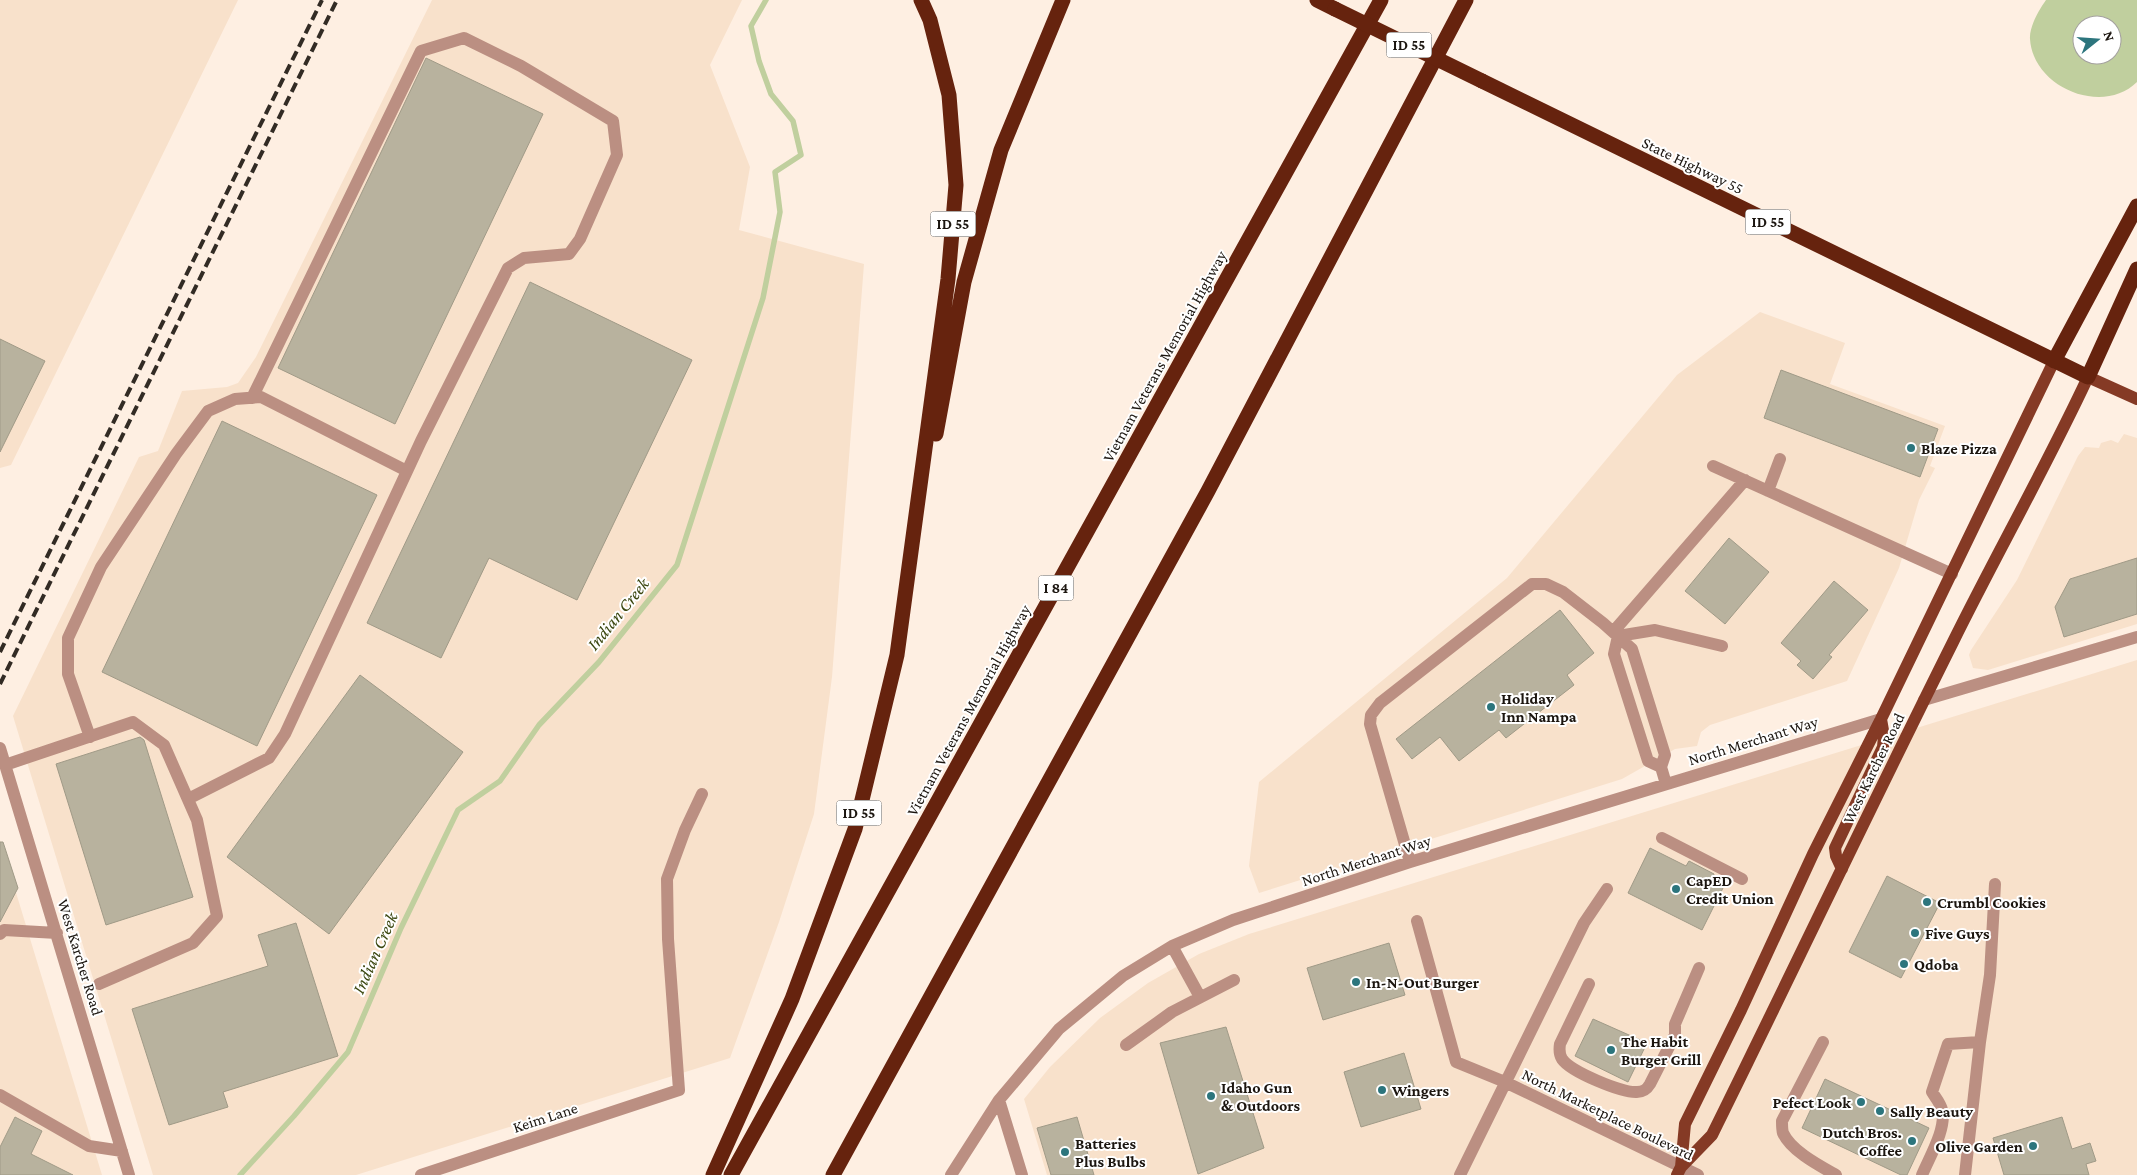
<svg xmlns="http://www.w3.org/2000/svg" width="2137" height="1175" viewBox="0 0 2137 1175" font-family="'Crimson Pro',serif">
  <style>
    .built { fill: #f8e1cb }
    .water { fill: #c0cf9e; fill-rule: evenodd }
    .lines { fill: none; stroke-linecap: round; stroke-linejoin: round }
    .stream { stroke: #c0cf9e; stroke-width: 5.5 }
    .building { fill: #b8b29e; stroke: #a09a87 }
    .minor { stroke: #bb8f82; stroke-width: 12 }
    .major { stroke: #853a25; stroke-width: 12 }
    .highway { stroke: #66230e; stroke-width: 15 }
    .rail { stroke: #322b24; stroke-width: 4; stroke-dasharray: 10 5; stroke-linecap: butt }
    .highway-bridge { stroke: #66230e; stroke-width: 15 }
    .poi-dot { fill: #2c757d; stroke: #fff; stroke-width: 2 }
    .labels { text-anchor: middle; stroke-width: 4; stroke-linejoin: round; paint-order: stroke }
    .shield { fill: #fff; stroke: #5f5b57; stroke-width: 1 }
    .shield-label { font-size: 15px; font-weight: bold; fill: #1b150f }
    .street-label { font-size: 16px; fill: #1b150f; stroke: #fff }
    .poi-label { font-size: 16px; font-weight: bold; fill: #1b150f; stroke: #fff; text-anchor: start }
    .water-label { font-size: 18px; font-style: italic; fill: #3b4710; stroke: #fff }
  </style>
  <rect width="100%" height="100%" fill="#feefe2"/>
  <path class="built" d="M0,0H238L11,465L0,468Z
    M432,0H742L710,65L750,167L739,230L864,264L832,677L814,814L779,922L730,1058L356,1175H153L13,716L139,457L158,451L182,391L227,387L238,383L256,357Z
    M1760,312L1845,343L1830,384L1945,426L1930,466L1935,468L1919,500L1899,568L1847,681L1710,725L1701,732L1697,746L1675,749L1622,779L1259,893L1249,866L1259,782L1507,578L1677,375Z
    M2124,434L2137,438V624L1988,670L1973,668L1969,655L1971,650L2017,580L2078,456L2085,447L2099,448L2101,443L2111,440L2118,443Z
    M2137,660V1175H1047L1024,1099L1050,1067L1100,1018L1148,983L1199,954L1249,934Z
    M0,840L102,1175H0Z"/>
  <path class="water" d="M2046,0H2137V82C2103,116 2033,88 2030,39C2029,27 2039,10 2046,0ZM2082,25H2112V55H2082Z"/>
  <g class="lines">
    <path class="stream" d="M240,1175L294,1116L348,1052L401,928L458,810L500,781L539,725L599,662L677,565L763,298L780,212L775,172L801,155L793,121L771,94L759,61L751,26L766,0"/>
  </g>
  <path class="building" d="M426,58L543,114L395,424L278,368Z
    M530,282L692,360L577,600L489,558L441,658L367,623Z
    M0,339L45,361L0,452Z
    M1781,370L1938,429L1920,477L1764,418Z
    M222,421L377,495L257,746L102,672Z
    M1729,538L1769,572L1725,624L1685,591Z
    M2137,558V614L2064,637L2055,607L2070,579Z
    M1834,581L1868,610L1829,655L1832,657L1813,679L1797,665L1801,661L1781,643Z
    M1560,610L1594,653L1567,675L1574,685L1506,738L1499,730L1459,761L1440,737L1412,759L1396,739Z
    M360,675L463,752L329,934L227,857Z
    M140,737L144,740L193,897L106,925L56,764Z
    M0,842H3L18,888L0,922Z
    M1650,848L1686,866L1689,861L1714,874L1713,878L1725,884L1702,930L1628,893Z
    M1887,876L1940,903L1901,978L1849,952Z
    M296,923L338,1056L223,1092L228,1107L169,1125L132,1009L268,966L258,935Z
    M1389,943L1405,995L1323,1020L1307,968Z
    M1593,1019L1647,1043L1628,1082L1575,1056Z
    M1226,1027L1264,1148L1198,1174L1160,1043Z
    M1404,1053L1421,1109L1361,1127L1344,1072Z
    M1825,1079L1929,1128L1907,1175H1901L1802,1128Z
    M15,1117L42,1131L31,1154L73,1175H0V1147Z
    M1077,1117L1094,1175H1051L1037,1128Z
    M2062,1117L2072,1149L2090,1143L2096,1161L2086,1164L2089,1175H2004L1993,1138Z"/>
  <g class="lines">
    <path class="minor" d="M1713,466L1952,574
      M1768,491L1780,459
      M1613,632L1745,480
      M1618,636L1614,654L1648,761L1661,767
      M1618,636L1655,630L1722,646
      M1924,700L2137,637
      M90,737L68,674V638L101,567L176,454L208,411L235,399L261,397L407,471
      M0,748L129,1175
      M5,765L133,722L164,745L197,820L217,916L193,943L99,984
      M188,799L269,758L285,734L421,441L508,268L524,258L569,254L580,239L617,155L613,121L521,66L464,38L421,51L252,398
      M1662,838L1742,879
      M1410,862L1370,724L1371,715L1380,703L1532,584H1546L1563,592L1603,623L1632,649L1665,755L1661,767L1666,784
      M1417,921L1456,1062L1505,1082L1698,1175
      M0,934L4,930L57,933
      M1172,946L1200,997
      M1589,984L1560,1044C1559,1050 1559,1054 1562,1059C1571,1072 1622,1093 1637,1092C1644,1092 1647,1089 1650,1084L1675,1035V1024L1699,968
      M1823,1042L1782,1121C1782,1125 1782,1130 1783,1133C1791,1151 1820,1166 1836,1175
      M1126,1045L1172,1012L1234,980
      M0,1095L89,1146L122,1151
      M999,1100L1022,1175
      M421,1175L679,1090L668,939L667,879L685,830L702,794
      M951,1175L999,1100L1059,1029L1123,976L1172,946L1233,920L1410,862L1881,719
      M1460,1175L1584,923L1607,889
      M1922,1175C1929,1158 1947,1128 1942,1110C1941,1104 1935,1097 1932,1092L1948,1044L1980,1042
      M1965,1175L1980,1042L1990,975L1995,884"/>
    <path class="major" d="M1842,869L1836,856L1835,848L1883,747L1884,736L1881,719
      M1681,1167L1685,1124L1741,1010L1813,854L1881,719L2054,361
      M1677,1175L1681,1167L1712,1135C1793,971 1871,806 1953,642C1997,553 2046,467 2088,377L2137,399"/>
    <path class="highway" d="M1317,0L1335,9
      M1482,81L2088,377L2137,269
      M2054,361L2137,206
      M936,434L964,282L1001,150L1063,0
      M713,1175L792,999L855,829L897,655L948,279L956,185L949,95L930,20L921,0
      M731,1175L1381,0
      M833,1175L1208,491L1466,0"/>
    <path class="rail" d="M0,652L322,0
      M0,684L337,0"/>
    <path class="highway-bridge" d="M1335,9L1482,81"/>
  </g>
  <g class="poi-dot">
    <circle cx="1911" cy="448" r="5"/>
    <circle cx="1491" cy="707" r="5"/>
    <circle cx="1676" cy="889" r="5"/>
    <circle cx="1927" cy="902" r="5"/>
    <circle cx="1915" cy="933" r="5"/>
    <circle cx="1904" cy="964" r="5"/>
    <circle cx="1356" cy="982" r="5"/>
    <circle cx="1611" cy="1050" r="5"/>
    <circle cx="1382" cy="1090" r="5"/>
    <circle cx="1211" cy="1096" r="5"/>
    <circle cx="1861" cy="1102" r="5"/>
    <circle cx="1880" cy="1111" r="5"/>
    <circle cx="1912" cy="1141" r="5"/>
    <circle cx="2033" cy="1146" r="5"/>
    <circle cx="1065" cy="1152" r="5"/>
  </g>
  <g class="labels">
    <g class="shield">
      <rect x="1386.5" y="32.5" width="45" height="25" rx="4"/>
      <rect x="1745.5" y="209.5" width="45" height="25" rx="4"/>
      <rect x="930.5" y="211.5" width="45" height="25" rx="4"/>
      <rect x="1038.5" y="575.5" width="35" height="25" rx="4"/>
      <rect x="836.5" y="800.5" width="45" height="25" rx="4"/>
    </g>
    <g class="shield-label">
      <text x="1409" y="50">ID 55</text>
      <text x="1768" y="227">ID 55</text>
      <text x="953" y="229">ID 55</text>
      <text x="1056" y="593">I 84</text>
      <text x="859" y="818">ID 55</text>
    </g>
    <g class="street-label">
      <text transform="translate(1693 165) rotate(26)" y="6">State Highway 55</text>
      <text transform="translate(1164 356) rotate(-61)" y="6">Vietnam Veterans Memorial Highway</text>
      <text transform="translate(968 710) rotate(-61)" y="6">Vietnam Veterans Memorial Highway</text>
      <text transform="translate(1753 740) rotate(-17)" y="6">North Merchant Way</text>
      <text transform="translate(1873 768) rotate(-64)" y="6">West Karcher Road</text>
      <text transform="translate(1366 860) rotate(-18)" y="6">North Merchant Way</text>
      <text transform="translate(81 957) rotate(73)" y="6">West Karcher Road</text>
      <text transform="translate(1608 1114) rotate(26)" y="6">North Marketplace Boulevard</text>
      <text transform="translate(545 1117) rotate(-18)" y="6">Keim Lane</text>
    </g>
    <g class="poi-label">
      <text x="1921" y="454">Blaze Pizza</text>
      <text x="1501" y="704">Holiday<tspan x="1501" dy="18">Inn Nampa</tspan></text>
      <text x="1686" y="886">CapED<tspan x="1686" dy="18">Credit Union</tspan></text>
      <text x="1937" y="908">Crumbl Cookies</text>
      <text x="1925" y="939">Five Guys</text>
      <text x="1914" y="970">Qdoba</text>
      <text x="1366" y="988">In-N-Out Burger</text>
      <text x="1621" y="1047">The Habit<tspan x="1621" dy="18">Burger Grill</tspan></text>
      <text x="1221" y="1093">Idaho Gun<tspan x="1221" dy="18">&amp; Outdoors</tspan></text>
      <text x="1392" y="1096">Wingers</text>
      <text x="1851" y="1108" text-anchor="end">Pefect Look</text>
      <text x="1890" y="1117">Sally Beauty</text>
      <text x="1902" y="1138" text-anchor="end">Dutch Bros.<tspan x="1902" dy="18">Coffee</tspan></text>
      <text x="1075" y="1149">Batteries<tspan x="1075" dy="18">Plus Bulbs</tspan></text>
      <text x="2023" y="1152" text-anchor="end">Olive Garden</text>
    </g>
    <g class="water-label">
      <text transform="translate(618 614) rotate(-51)" y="6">Indian Creek</text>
      <text transform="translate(375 953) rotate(-66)" y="6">Indian Creek</text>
    </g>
  </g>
  <g transform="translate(2097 40) rotate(73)"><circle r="24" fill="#ffffff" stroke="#a4a19f"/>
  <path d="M0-4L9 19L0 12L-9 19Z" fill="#2c757d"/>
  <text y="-8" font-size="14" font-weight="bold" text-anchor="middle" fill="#1b150f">N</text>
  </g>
</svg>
